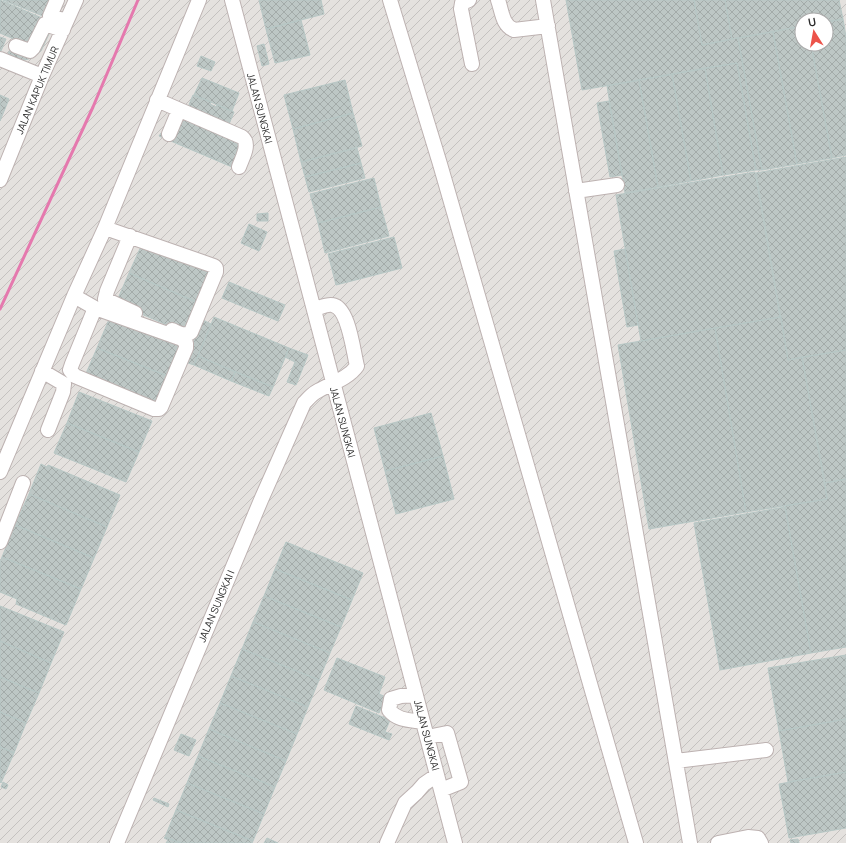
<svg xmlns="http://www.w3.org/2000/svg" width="846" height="843" viewBox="0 0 846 843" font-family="Manrope,sans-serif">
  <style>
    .industrial { fill: url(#industrial-furrows); fill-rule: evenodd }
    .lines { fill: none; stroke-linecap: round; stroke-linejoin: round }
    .stream { stroke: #e579ae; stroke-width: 3 }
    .building { fill: url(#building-cross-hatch); stroke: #b7c7c5 }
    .minor-casing { stroke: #bdb2b1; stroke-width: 16 }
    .minor { stroke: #fff; stroke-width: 14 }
    .labels { text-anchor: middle; stroke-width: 4; stroke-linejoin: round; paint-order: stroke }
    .street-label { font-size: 10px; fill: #2a2a2a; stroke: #fff }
  </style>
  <defs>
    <pattern id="industrial-furrows" width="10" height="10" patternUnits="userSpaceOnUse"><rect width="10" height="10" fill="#e4e1de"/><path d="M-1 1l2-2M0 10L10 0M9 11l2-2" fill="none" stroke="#c4c1bf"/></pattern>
    <pattern id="building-cross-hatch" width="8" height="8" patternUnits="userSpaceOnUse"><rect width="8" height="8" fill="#bdc7c5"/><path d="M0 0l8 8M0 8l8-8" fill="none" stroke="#a3aba9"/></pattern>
  </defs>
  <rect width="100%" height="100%" fill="#deebe9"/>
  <path class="industrial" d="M0,0H846V843H0ZM802,20H826V44H802Z"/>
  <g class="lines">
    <path class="stream" d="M0,309L93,107L138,0"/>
  </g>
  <path class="building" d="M0,0L42,18L30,46L0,33Z
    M3,0H50L43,16Z
    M259,0H321L324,14L266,29Z
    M566,0H694L702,45L738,38L762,170H756L737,63L582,90Z
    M694,0H725L732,39L702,45Z
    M725,0H839L843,19L826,22V20H802V26L732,39Z
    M843,19L846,37V155L832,158L811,44H826V22Z
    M301,20L310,55L275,63L266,29Z
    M802,26V44H811L832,158L797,164L773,32Z
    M44,32L49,34L41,51L32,58L25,60L18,59L8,54L10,50L20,54Z
    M773,32L797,164L762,170L738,38Z
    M0,37L6,39L1,51L0,50Z
    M264,44L269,64L262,66L257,46Z
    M201,56L215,62L211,71L197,66Z
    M737,63L756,170L723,175L705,68Z
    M705,68L723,175L691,181L672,74Z
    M672,74L691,181L658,187L639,80Z
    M202,78L239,93L232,111L194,95Z
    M345,80L353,113L293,129L284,95Z
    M639,80L658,187L625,193L607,86Z
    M0,95L9,99L0,121Z
    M193,95L211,102L210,104L216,107L217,105L234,112L227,129L186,112Z
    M609,101L622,175L610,177L597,103Z
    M353,113L362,146L301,162L293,129Z
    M183,118L243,143L232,167L159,136L161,133L174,139Z
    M357,148L361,163L305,177L301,162Z
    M846,157V350L788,360L756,173Z
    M361,163L365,178L309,192L305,177Z
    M755,172L780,317L641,341L616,195Z
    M374,178L381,207L318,223L310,194Z
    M381,207L389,236L325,253L318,223Z
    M268,213V221H257V214Z
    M249,224L267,232L259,251L241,243Z
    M394,237L402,268L336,285L328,254Z
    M143,242L214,273L201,304L129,273Z
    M625,249L638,325L627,327L614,251Z
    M129,273L201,304L188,334L116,303Z
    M229,282L285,305L278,321L222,298Z
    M110,317L183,347L170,377L97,348Z
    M214,317L289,348L273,387L198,356Z
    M781,317L788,360L802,357L827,499L746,512L715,328Z
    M203,320L211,324L194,365L185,362Z
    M715,328L746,512L649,529L618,345Z
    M97,348L170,377L157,408L84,378Z
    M289,348L308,355L296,385L287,382L295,362L285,357Z
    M846,350V479L825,483L802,357Z
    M198,356L235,372L231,381L194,365Z
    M235,372L273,387L269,396L231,381Z
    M79,392L152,421L139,452L67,423Z
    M431,413L443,456L385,471L374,428Z
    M67,423L139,452L126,482L54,453Z
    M443,456L454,499L396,514L385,471Z
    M41,464L47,467L48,465L120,495L107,527L29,494Z
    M846,479V647L811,653L785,506L827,499L825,483Z
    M29,494L107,527L94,558L15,525Z
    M785,507L811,653L720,670L694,523Z
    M15,525L94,558L81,589L2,557Z
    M286,542L363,573L352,600L275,569Z
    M2,557L81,589L66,625L16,604L17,599L0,592V562Z
    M275,569L352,600L341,627L264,596Z
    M264,596L341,627L330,653L253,622Z
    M0,606L64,632L51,663L0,641Z
    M253,622L330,653L319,680L242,649Z
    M0,641L51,663L39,693L0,677Z
    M242,649L319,680L308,707L231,676Z
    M846,655V719L779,731L768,668Z
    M337,658L385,677L379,694L386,697L379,713L324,690Z
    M231,676L308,707L297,734L220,703Z
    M0,677L39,693L26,723L0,712Z
    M220,703L297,734L286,761L209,729Z
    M356,706L390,720L385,732L392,734L389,740L349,724Z
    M0,712L26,723L14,753L0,747Z
    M846,719V772L788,782L779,731Z
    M209,729L286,761L275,787L198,756Z
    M181,734L196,740L189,756L174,750Z
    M0,747L14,753L1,783L0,782Z
    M198,756L275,787L264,814L187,783Z
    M846,772V828L789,838L779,784Z
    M3,782L8,785L6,789L1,787Z
    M187,783L264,814L253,841L176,810Z
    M154,798L169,804L168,807L153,800Z
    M176,810L253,841L252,843H181L165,837Z
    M165,837L181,843H166L168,840L164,838Z
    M267,838L278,843H264Z
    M798,839L799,843H791L790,840Z"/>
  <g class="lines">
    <g class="minor-casing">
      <path id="minor" d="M57,0L50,16L66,21
        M232,0L455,843
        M390,0L440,164L636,843
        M469,0L462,3L461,9L472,64
        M498,0C502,11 502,25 514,30L548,26
        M543,0L690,843
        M16,46L30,51L33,48L45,24L63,30
        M0,59L42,76
        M157,100L242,137C251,144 242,158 239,167
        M169,134L179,110
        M0,180L42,76L76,0
        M576,191L617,185
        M105,228L214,266L216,268V272L191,332C185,337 179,333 172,330
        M130,236L107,291L105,299L135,313
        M74,296L95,308L182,339L186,343V348L161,407L159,409H154L75,376L70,370L72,364L95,308
        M42,371L64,384L63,392L48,430
        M0,472L74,296L105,228L199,0
        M0,542L23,483
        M416,695L401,696L391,699L389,710C398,721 410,720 423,722
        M427,737L447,733L461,782L441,790
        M676,761L766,750
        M117,843L261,500L304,403C308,399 311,395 316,392C329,384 348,379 357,366C353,351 349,307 332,305C327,304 319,308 314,309
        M387,843L405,803L417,792L424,784L437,775
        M718,843L748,837L758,838L761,843"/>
    </g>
    <use href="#minor" class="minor"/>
  </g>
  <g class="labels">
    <g class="street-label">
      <text transform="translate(37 90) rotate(-67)" y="4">JALAN KAPUK TIMUR</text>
      <text transform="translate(260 108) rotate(75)" y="4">JALAN SUNGKAI</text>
      <text transform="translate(343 422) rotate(75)" y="4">JALAN SUNGKAI</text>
      <text transform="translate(216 606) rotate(-67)" y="4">JALAN SUNGKAI I</text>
      <text transform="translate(427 735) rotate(75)" y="4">JALAN SUNGKAI</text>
    </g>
  </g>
  <g transform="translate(814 32) rotate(349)"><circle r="19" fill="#ffffff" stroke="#aaaaaa"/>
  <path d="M0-3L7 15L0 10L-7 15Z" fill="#ec534a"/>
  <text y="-6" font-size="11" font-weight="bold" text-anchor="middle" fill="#2a2a2a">U</text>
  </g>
</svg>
